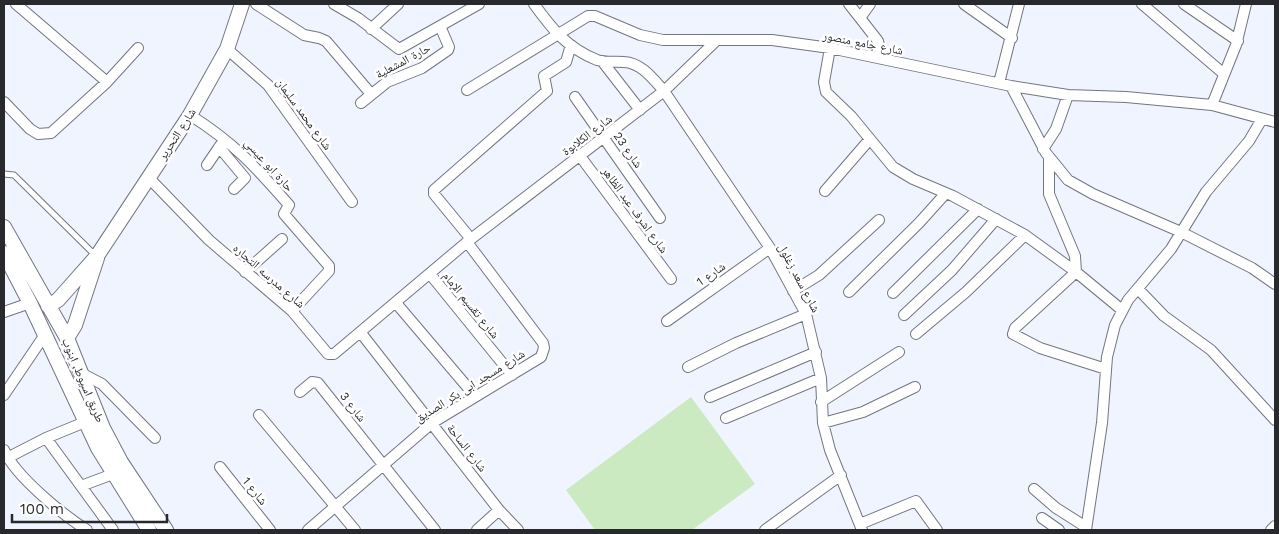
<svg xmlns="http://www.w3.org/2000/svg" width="1279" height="534" viewBox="0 0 1279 534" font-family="'Work Sans','Noto Naskh Arabic',sans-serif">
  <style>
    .green { fill: #cceac2 }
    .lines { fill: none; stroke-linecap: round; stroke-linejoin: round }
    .lane-casing { stroke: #72767f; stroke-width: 7 }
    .street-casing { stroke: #72767f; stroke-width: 12 }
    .secondary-casing { stroke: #72767f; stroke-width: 16 }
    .lane { stroke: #fff; stroke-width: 5 }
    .street { stroke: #fff; stroke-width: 10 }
    .secondary { stroke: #fff; stroke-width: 14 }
    .labels { text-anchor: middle; stroke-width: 5; stroke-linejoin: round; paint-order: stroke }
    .street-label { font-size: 12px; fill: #27292d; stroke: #fff }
  </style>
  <rect width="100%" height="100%" fill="#f0f4ff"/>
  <path class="green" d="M691,397L755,484L692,530H595L566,490Z"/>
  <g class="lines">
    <g class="lane-casing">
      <path id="lane" d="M4,174L14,175L95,255"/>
    </g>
    <g class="street-casing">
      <path id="street" d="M16,4L107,82
        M256,4L304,35L319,38L326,41L371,94
        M334,4L358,18L399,49L440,26
        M534,4C552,29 567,48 597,60C607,63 614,61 624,62C642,63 653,79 664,91L770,248L806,314L821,378L823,423L830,450L862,530
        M849,4L860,18
        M870,4L860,18L878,41L882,59
        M964,4L1012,38
        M1142,4L1224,74
        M1184,4L1238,41
        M371,29L398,4
        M830,48L824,82L826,92L851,116L893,167L913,179L953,196L1025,235L1076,272L1122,310
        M227,49L268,85L352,202
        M602,61L640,110
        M999,83L1019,4
        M1011,86L1046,153L1068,180L1093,194L1181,232L1252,268L1275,284
        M467,90L588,16H595L640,35L663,40H772L830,48L1011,86L1068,95L1126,97L1212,105L1275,122
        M575,97L660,218
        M4,102L30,129L38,134L51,133L107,82L138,48
        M361,103L387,82L422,68L448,50L449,47L440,26L479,4
        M1212,105L1236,45L1246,4
        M190,115C234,143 255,166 289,205L284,214L329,266V271L292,311
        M219,147L245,178L234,189
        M1043,149L1056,129L1068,95
        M580,156L671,279
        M1049,158V194L1075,256L1076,272L1015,328L1013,334L1040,348L1106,369
        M207,165L222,143
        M148,177L209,240L292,311L328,354H334L467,242L664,91L717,40
        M825,191L870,139
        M471,239L434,194V190L547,91L544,76L566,62L571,45
        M245,272L282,239
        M430,274L512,375
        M1138,289L1164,316L1211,350L1275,420
        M793,291L819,275L879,220
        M849,292L919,223L946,193
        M893,293L978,209
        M396,303L475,396
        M4,312L30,303
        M904,315L952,270L996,219
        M667,321L770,248
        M361,333L499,510L518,530
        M916,334L966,292L1025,235
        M688,367L736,343L806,314
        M81,373L102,384L155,438
        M300,392L312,382L318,383L435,530
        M4,395L44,336
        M710,397L816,352
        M821,402L899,352
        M259,415L355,530
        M726,418L821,378
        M823,423L863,412L915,387
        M46,438L113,530
        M4,450C15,476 63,515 87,530
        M7,458L46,438L85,422
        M220,467L270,530
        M81,486L113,474
        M1034,489L1056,508L1086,527
        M1042,518L1059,530
        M860,524L916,501L937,530
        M308,530L432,423L541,357L544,348L543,343L467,242
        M477,530L499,510
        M765,530L841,475
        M1086,530L1102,423L1107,357L1115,325L1128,300L1171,249L1206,192L1249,141L1262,119
        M1271,530L1275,526"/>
    </g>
    <g class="secondary-casing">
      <path id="secondary" d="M4,227L67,338L103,428L121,462L166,530
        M4,253L30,303L98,448L149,530
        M48,306L58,300L97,256L190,115L227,49L242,4
        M67,338L75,325L97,258"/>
    </g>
    <use href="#lane" class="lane"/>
    <use href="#street" class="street"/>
    <use href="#secondary" class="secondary"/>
  </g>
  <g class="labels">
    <g class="street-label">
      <text transform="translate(863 43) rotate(11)" y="4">شارع جامع منصور</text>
      <text transform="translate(403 61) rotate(-28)" y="4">حارة المشعلية</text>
      <text transform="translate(304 114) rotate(54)" y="4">شارع محمد سليمان</text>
      <text transform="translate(177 134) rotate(-57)" y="4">شارع التحرير</text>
      <text transform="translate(587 135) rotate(-37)" y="4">شارع الكلابوة</text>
      <text transform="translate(628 150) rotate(55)" y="4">شارع 23</text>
      <text transform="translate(269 165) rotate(48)" y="4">حارة ابو عيسي</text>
      <text transform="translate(635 210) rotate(54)" y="4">شارع اشرف عبد الظاهر</text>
      <text transform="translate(711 274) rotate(-35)" y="4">شارع 1</text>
      <text transform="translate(269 276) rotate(41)" y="4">شارع مدرسه التجاره</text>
      <text transform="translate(799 278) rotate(62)" y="4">شارع سعد زغلول</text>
      <text transform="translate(471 305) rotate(51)" y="4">شارع تقسيم الإمام</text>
      <text transform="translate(83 380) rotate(67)" y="4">طريق اسيوط, ابنوب</text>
      <text transform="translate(470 386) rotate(-32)" y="4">شارع مسجد ابى بكر الصديق</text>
      <text transform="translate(353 407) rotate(52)" y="4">شارع 3</text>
      <text transform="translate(467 448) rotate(52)" y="4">شارع الساحة</text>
      <text transform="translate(255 491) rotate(51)" y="4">شارع 1</text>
    </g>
  </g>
  <rect width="1279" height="534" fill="none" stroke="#27292d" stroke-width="10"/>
  <path d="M12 514v8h155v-8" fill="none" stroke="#27292d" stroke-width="2.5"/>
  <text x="20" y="514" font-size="15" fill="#27292d" stroke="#ffffff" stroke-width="4" paint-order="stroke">100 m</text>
</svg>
